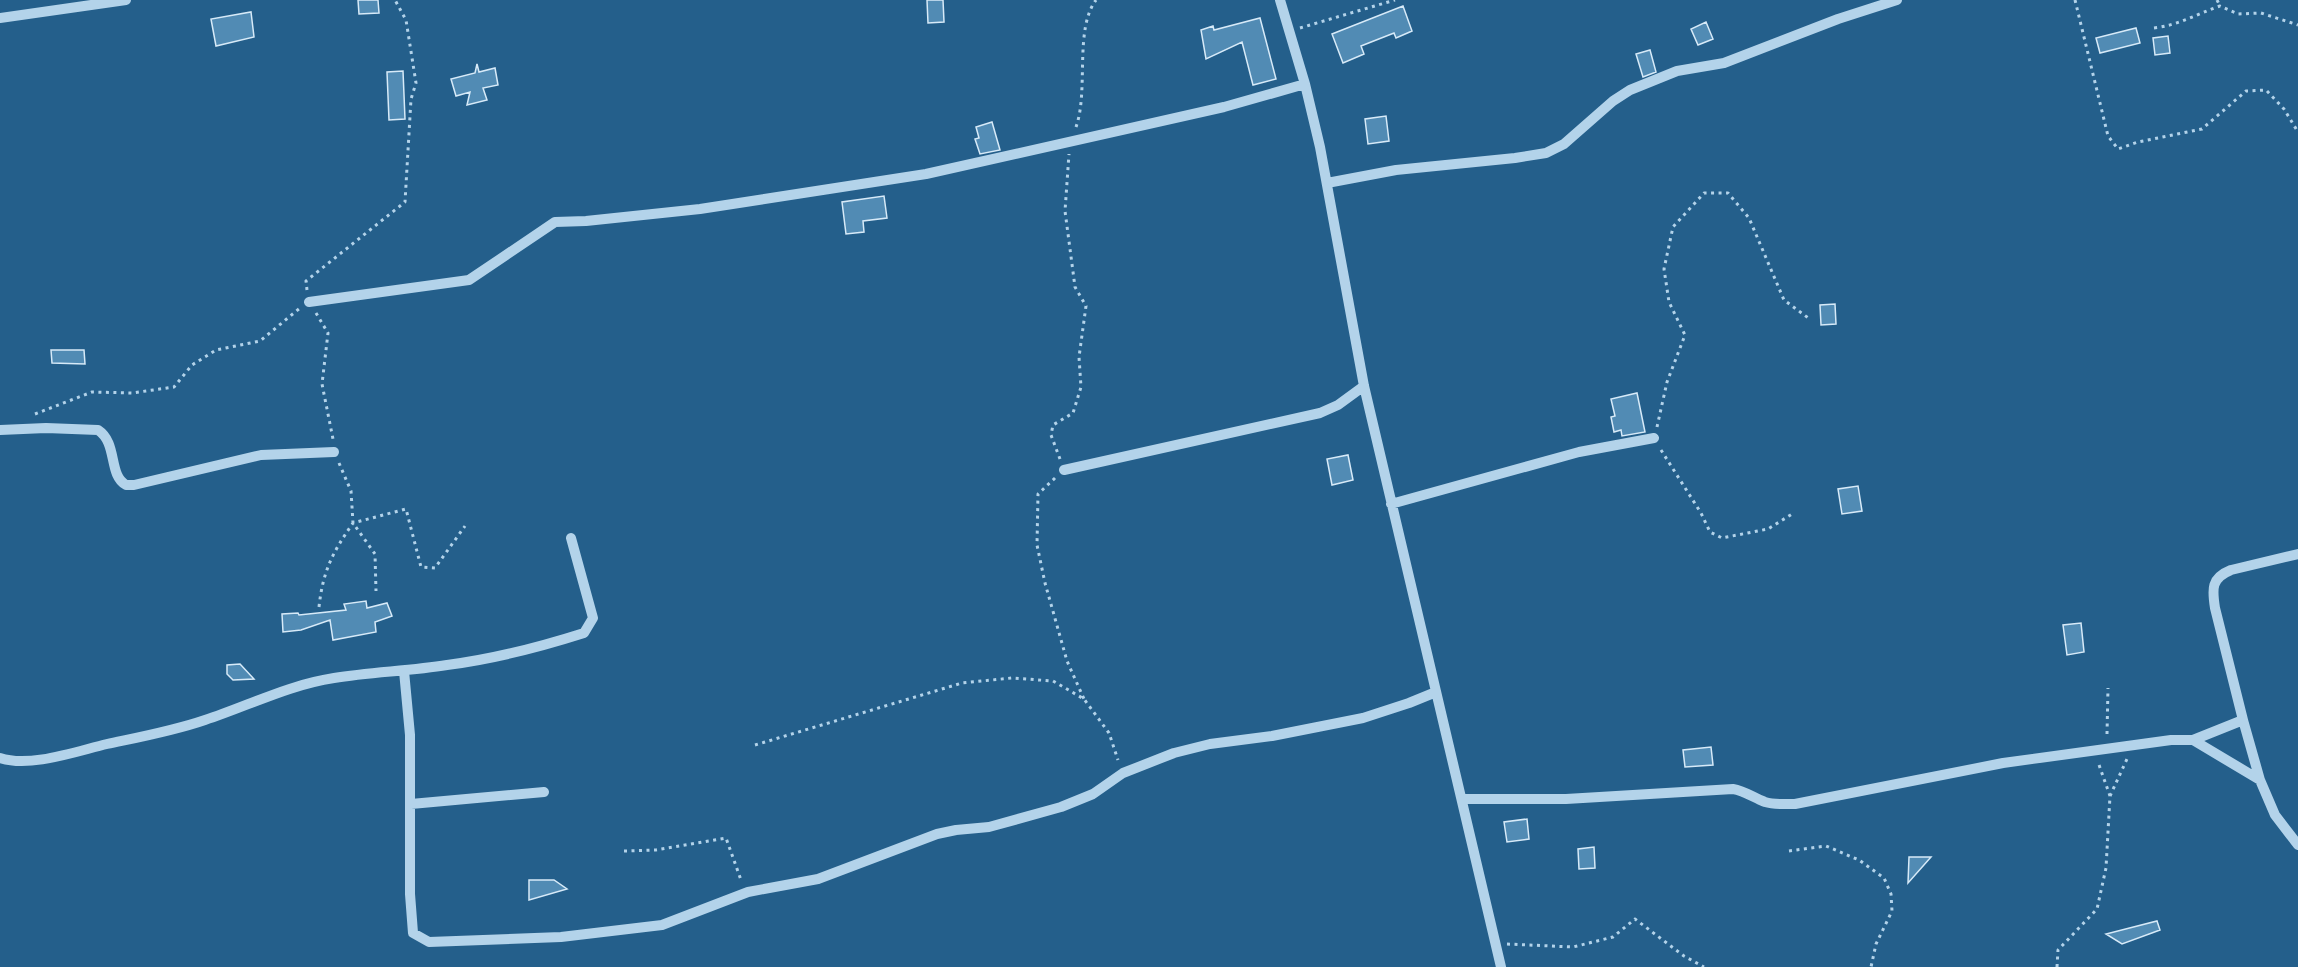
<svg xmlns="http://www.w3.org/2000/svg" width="2298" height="967" viewBox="0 0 2298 967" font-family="Signika,sans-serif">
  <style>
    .building { fill: #518bb4; stroke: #d7eaf8; stroke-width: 1.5 }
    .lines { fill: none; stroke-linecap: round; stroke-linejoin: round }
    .path { stroke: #b3d3ea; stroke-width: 3; stroke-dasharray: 3 4.5; stroke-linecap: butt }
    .minor { stroke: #b3d3ea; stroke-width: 10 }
  </style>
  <rect width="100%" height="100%" fill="#245f8b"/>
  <path class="building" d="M358,0H378L379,13L359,14Z
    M927,0H943L944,22L928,23Z
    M1403,6L1412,31L1396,38L1394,33L1361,46L1364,54L1343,63L1332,34Z
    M251,12L254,37L216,46L211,19Z
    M1260,18L1276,79L1253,85L1242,42L1206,59L1201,30L1213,26L1214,30Z
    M1706,22L1713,39L1698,45L1691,29Z
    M2136,28L2140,43L2100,53L2096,38Z
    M2168,36L2170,53L2155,55L2153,38Z
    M1650,50L1656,72L1643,77L1636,54Z
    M477,64L479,72L495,68L498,85L483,88L487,100L467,105L470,92L456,96L451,79L475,73Z
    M403,71L405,119L389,120L387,72Z
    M1386,116L1389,141L1368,144L1365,119Z
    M992,122L1000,150L980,154L975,139L979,138L976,127Z
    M884,196L887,218L863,221L864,232L846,234L842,202Z
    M1835,304L1836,324L1821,325L1820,305Z
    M51,350H84L85,364L52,363Z
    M1637,393L1645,432L1622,436L1621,430L1614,432L1611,417L1615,416L1611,399Z
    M1348,455L1353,480L1332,485L1327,459Z
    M1858,486L1862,511L1842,514L1838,489Z
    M366,601L367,608L387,603L392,616L375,622L376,632L333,640L330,620L301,630L283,632L282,614L298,613L299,615L346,610L344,604Z
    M2081,623L2084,652L2067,655L2063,625Z
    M240,664L254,679L233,680L227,674V665Z
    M1711,747L1713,765L1685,767L1683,750Z
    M1527,819L1529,839L1507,842L1504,822Z
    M1594,847L1595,868L1579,869L1578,849Z
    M1909,857H1931L1908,883Z
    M529,880H554L567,889L529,900Z
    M2157,921L2160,930L2122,944L2106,934Z"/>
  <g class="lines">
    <path class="path" d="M2075,0L2108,136L2118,149L2138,142L2202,129L2246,91L2266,90L2284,109L2298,132
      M2217,0L2220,6
      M1300,28L1395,0
      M2154,28C2179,25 2197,14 2220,6L2238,14L2261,13L2298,25
      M1076,127C1089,91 1074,29 1096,0
      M307,290L306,281L405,202L411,99L416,83L406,20L395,0
      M316,313L328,333L322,384L333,439
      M35,414L92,392L132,393L174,387L192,365L216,350L260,341L300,308
      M1657,427L1667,382L1685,335L1669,302L1664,269L1673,227L1704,193H1728L1749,218L1784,300L1811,320
      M1661,450L1701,513L1710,532L1722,538L1768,529L1792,514
      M1060,459L1051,435L1053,425L1073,413L1081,387L1079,357L1086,306L1075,287L1065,211L1069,154
      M339,463L351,491L353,523L375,554L376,591
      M1055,478L1038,494L1037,545L1045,583L1067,661L1084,699
      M319,607C323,570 333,552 353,523L406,509L421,567L435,568L465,526
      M2107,734L2108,688
      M755,745L962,683L1012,678L1053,681L1084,699L1109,733L1118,760
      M2110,796L2127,759
      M624,851L656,850L726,838L741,880
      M1789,851L1826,846L1859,860L1884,878L1891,894L1892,911L1876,944L1871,967
      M1507,944L1573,947L1613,937L1635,919L1684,956L1704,967
      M2057,967L2058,950L2097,909L2106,868L2110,796L2098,762"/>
    <path class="minor" d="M1280,0L1305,84L1320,147L1364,386L1501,967
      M0,18L126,0
      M1327,183L1396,170L1515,158L1546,153L1564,144L1613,101L1630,90L1677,71L1724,63L1838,19L1897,0
      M309,302L469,280L555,222L586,221L700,209L926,174L1224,107L1305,84
      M0,430L46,428L98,430C118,443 108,475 126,485H134L261,455L334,452
      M1064,470L1320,413L1338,405L1364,386
      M1391,504L1579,452L1654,438
      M404,671L410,735V894L413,933L429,942L561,937L662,925L748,892L818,879L937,834L956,830L989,827L1061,807L1093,794L1123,773L1174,753L1210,744L1272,736L1363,718L1409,703L1436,692
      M2243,720L2260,780
      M2193,740L2260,780L2275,815L2298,845
      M0,758C30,768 77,751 107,744C140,737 173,731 205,720C248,706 288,685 334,678C371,672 410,671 447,665C494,659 540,647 584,633L593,618L571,538
      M1462,799H1566L1733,789C1745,791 1754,798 1765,802C1775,805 1785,804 1795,804L2003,763L2171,740H2193L2243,720L2215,608C2212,589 2211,578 2231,570L2298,554
      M411,804L544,792"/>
  </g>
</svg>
